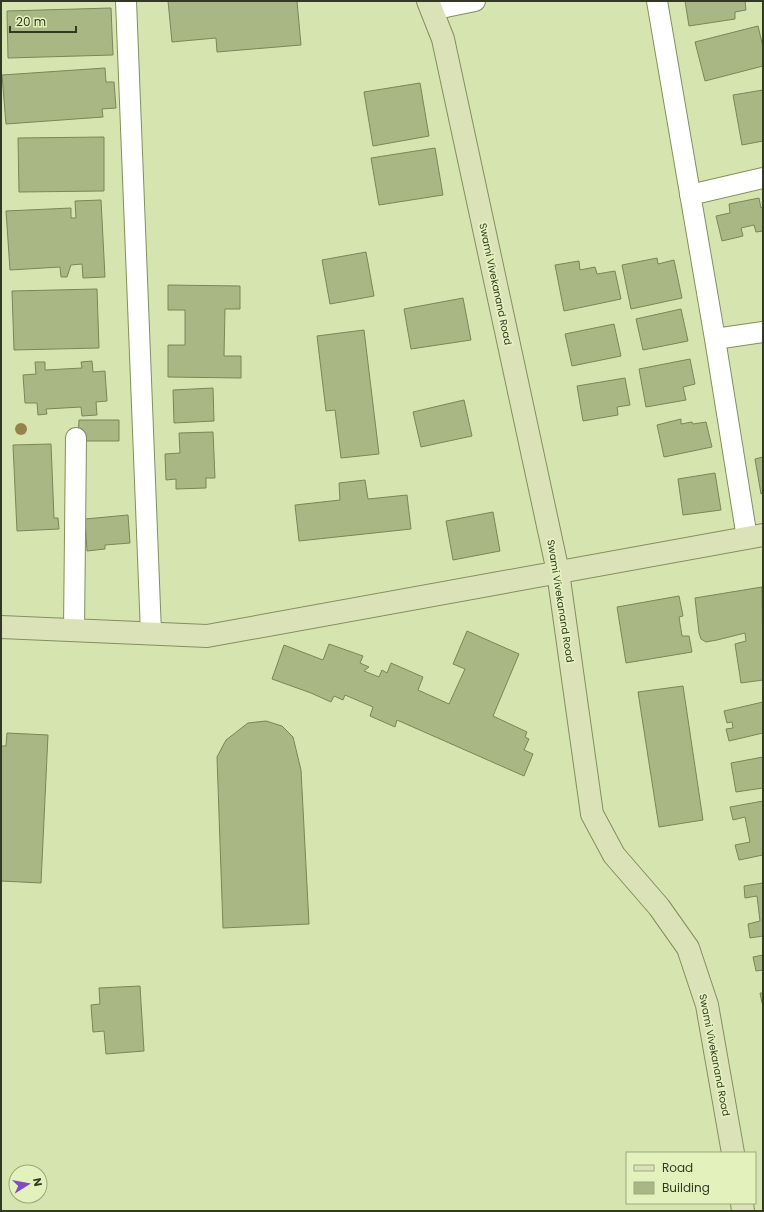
<svg xmlns="http://www.w3.org/2000/svg" width="764" height="1212" viewBox="0 0 764 1212" font-family="Poppins,sans-serif">
  <style>
    .building { fill: #a9b784; stroke: #7a8656 }
    .lines { fill: none; stroke-linecap: round; stroke-linejoin: round }
    .street-casing { stroke: #828f5e; stroke-width: 22 }
    .secondary-casing { stroke: #828f5e; stroke-width: 24 }
    .street { stroke: #fff; stroke-width: 20 }
    .secondary { stroke: #dbe2b7; stroke-width: 22 }
    .tree { fill: #95834f }
    .labels { text-anchor: middle; stroke-width: 3.5; stroke-linejoin: round; paint-order: stroke }
    .street-label { font-size: 10px; fill: #333824; stroke: #e3f2bd }
  </style>
  <rect width="100%" height="100%" fill="#d6e5b0"/>
  <path class="building" d="M168,1H297L301,45L217,52L216,38L172,42Z
    M685,1H745L746,10L735,12V19L689,26Z
    M111,8L113,55L8,58L7,11Z
    M758,26L763,47V66L705,81L695,42Z
    M105,68L106,82H114L116,108L102,109L103,117L6,124L2,75Z
    M420,83L429,136L373,146L364,92Z
    M763,90V141L742,145L733,95Z
    M104,137V191L19,192L18,138Z
    M435,148L443,195L379,205L371,158Z
    M759,198L761,208L763,207V231L756,232L754,225L741,228L743,236L722,241L716,216L730,213L729,204Z
    M101,200L105,277L83,278L82,264L71,265L67,277H61L60,267L10,270L6,211L71,208V218H76L75,201Z
    M366,252L374,296L330,304L322,260Z
    M657,258L658,264L674,260L682,298L631,309L622,265Z
    M579,261L580,270L595,267L597,274L615,271L621,299L564,311L555,265Z
    M168,285L240,286V309H225L224,356H241V378L168,377V345H185V310H168Z
    M97,289L99,348L14,350L12,291Z
    M463,298L471,340L411,349L404,309Z
    M681,309L688,341L643,350L636,319Z
    M614,324L621,356L572,366L565,334Z
    M364,330L379,454L341,458L335,410L326,411L317,336Z
    M690,359L695,384L683,387L686,400L646,407L639,369Z
    M92,361L93,372L105,371L107,401L96,402L97,415L82,416L81,407L46,409L47,414L38,415L37,403H25L23,375L36,374L35,362H45V370L82,368L81,362Z
    M625,378L630,405L617,407L618,415L583,421L577,386Z
    M213,388L214,421L174,423L173,390Z
    M464,400L472,436L421,447L413,412Z
    M681,419V424L692,422L693,424L706,422L712,447L664,457L657,425Z
    M79,420H119V441H78Z
    M213,432L215,478H206V488L176,489V479L166,480L165,454L180,453L179,433Z
    M51,444L54,518H58L59,529L17,531L13,445Z
    M763,457V493L761,494L755,459Z
    M715,473L721,510L683,515L678,479Z
    M365,480L368,499L407,495L411,529L299,541L295,505L340,500L339,483Z
    M493,512L500,551L453,560L446,521Z
    M128,515L130,543L105,545V549L87,551L85,519Z
    M762,587L763,680L741,683L735,644L746,641L745,633L717,640L706,642L701,639L699,633L695,598Z
    M679,596L683,616L679,617L682,636H689L692,652L626,663L617,607Z
    M467,631L519,654L493,716L527,732L525,737L529,739L524,750L533,754L524,776L397,720L395,727L370,716L373,707L345,695L343,700L334,696L331,702L311,693L272,679L284,645L323,660L329,644L363,656L360,663L369,667L364,671L379,677L382,670L387,673L391,663L423,677L418,690L449,704L465,669L453,664Z
    M683,686L703,820L659,827L638,692Z
    M763,702V733L729,741L726,729L733,728L732,722L727,723L724,711Z
    M266,721L282,726L293,737L301,770L309,924L223,928L217,757L226,740L248,723Z
    M7,733L48,735L41,883L1,881V746H6Z
    M763,757V788L736,792L731,763Z
    M763,801V855L739,860L735,845L750,842L745,817L733,820L730,807Z
    M763,883V936L750,938L748,924L760,921L757,896L745,898L744,886Z
    M763,955V970L756,971L753,957Z
    M140,986L144,1051L106,1054L104,1031L93,1032L91,1005L100,1004L99,988Z
    M760,993H763V1007Z"/>
  <g class="lines">
    <g class="street-casing">
      <path id="street" d="M126,1L151,633
        M657,1L715,339
        M431,10L475,1
        M690,195L763,178
        M747,538L715,339L763,332
        M74,630L76,438"/>
    </g>
    <g class="secondary-casing">
      <path id="secondary" d="M428,1L443,39L558,572L592,814L614,855L659,907L688,948L707,1005L733,1153
        M1,627L207,636L763,535
        M742,1203L743,1211"/>
    </g>
    <use href="#street" class="street"/>
    <use href="#secondary" class="secondary"/>
  </g>
  <circle class="tree" cx="21" cy="429" r="6"/>
  <g class="labels">
    <g class="street-label">
      <text transform="translate(496 284) rotate(78)" y="4">Swami Vivekanand Road</text>
      <text transform="translate(561 601) rotate(81)" y="4">Swami Vivekanand Road</text>
      <text transform="translate(715 1055) rotate(79)" y="4">Swami Vivekanand Road</text>
    </g>
  </g>
  <rect width="764" height="1212" fill="none" stroke="#333824" stroke-width="4"/>
  <rect x="626" y="1152" width="130" height="52" fill="#e3f2bd" stroke="#9da880"/>
  <rect x="634" y="1165" width="20" height="6" fill="#dbe2b7" stroke="#9da880"/>
  <text x="662" y="1172" font-size="12" fill="#333824">Road</text>
  <rect x="634" y="1182" width="20" height="12" fill="#a9b784" stroke="#9da880"/>
  <text x="662" y="1192" font-size="12" fill="#333824">Building</text>
  <g transform="translate(28 1184) rotate(79)"><circle r="19" fill="#e3f2bd" stroke="#9da880"/>
  <path d="M0-3L7 15L0 10L-7 15Z" fill="#804cc4"/>
  <text y="-6" font-size="11" font-weight="bold" text-anchor="middle" fill="#333824">N</text>
  </g>
  <path d="M10 26v6h66v-6" fill="none" stroke="#333824" stroke-width="2"/>
  <text x="16" y="26" font-size="12" fill="#333824" stroke="#e3f2bd" stroke-width="3" paint-order="stroke">20 m</text>
</svg>
